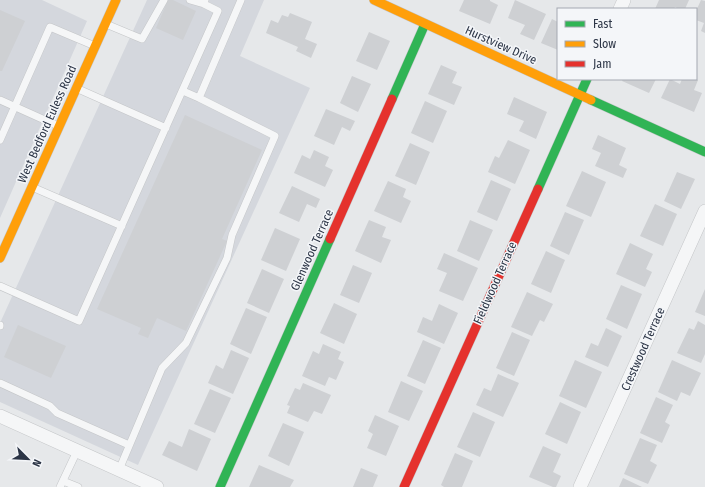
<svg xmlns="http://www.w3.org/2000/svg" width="705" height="487" viewBox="0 0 705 487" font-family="'Fira Sans Condensed',sans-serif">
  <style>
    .built { fill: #d4d7dd }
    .building { fill: #ced0d3 }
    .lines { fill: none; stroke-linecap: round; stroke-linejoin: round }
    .lane-casing { stroke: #c4c6c8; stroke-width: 8 }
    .street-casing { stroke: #c4c6c8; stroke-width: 14 }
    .fast-casing { stroke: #c4c6c8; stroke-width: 10 }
    .slow-casing { stroke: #c4c6c8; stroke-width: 10 }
    .jam-casing { stroke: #c4c6c8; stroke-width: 10 }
    .lane { stroke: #f5f6f7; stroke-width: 7 }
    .street { stroke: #f5f6f7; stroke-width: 13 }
    .fast { stroke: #30b455; stroke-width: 9 }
    .slow { stroke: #ff9f0a; stroke-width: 9 }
    .jam { stroke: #e5322d; stroke-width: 9 }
    .labels { text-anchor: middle; stroke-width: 3; stroke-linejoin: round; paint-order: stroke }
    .street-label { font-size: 12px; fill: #2b3445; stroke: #f4f6f9 }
  </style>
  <rect width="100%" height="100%" fill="#e6e8ea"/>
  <path class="built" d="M0,0H42L87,21L0,218Z
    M147,0H264L240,56L310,88L138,465L0,402V323Z"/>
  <path class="building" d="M168,0H173L196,11L183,40L156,28Z
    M464,0H490V1L498,5L490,24L459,11Z
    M515,0L546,14L534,40L520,34L525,25L508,18Z
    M659,0H689L685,9H679L675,7L674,9H655Z
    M701,0L705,1V33L701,31L704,23L696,20V11Z
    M0,10L25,21L2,71H0Z
    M290,13L312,22L305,39L317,44L311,58L296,51L298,47L266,33L271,20L278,23L282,15L288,17Z
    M552,19L558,22V50L541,43Z
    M369,32L390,41L377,70L356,61Z
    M441,65L457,72L452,83L462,87L454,105L428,94Z
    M352,76L371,84L358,112L340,103Z
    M623,79H656L649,93L622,81Z
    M670,79L680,84L682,79H695L698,80L694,90L702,93L694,112L661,98Z
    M514,97L547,112L536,139L519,131L524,121L507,114Z
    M425,101L447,111L433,143L411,133Z
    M326,109L355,121L350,131L342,127L334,145L314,136Z
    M185,115L262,150L222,239L227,241L186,331L157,318L148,338L138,334L141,328L97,309Z
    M598,135L626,148L619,165L627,169L623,178L595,166L601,153L592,149Z
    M508,140L530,150L515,184L488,172L495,156L499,158Z
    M410,143L430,152L416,185L395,176Z
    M314,150L329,157L325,166L333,170L325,187L294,173L302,155L310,159Z
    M582,171L606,182L591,217L566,206Z
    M677,172L695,179L681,209L664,201Z
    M491,180L511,189L497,221L477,212Z
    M388,181L406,189L403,197L411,201L401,223L374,211Z
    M292,186L320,199L316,208L307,204L299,222L279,213Z
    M655,204L677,214L663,246L640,236Z
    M565,212L584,220L569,255L550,246Z
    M369,220L386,227L382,237L391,240L381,263L355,251Z
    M470,220L493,230L479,261L457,251Z
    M275,228L300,239L286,271L261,260Z
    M630,243L653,254L646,269L652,272L645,287L616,274Z
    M546,251L565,260L551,293L531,284Z
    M444,253L478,268L463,301L439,291L447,273L437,269Z
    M353,265L372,273L359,303L340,295Z
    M262,269L284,279L269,313L247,303Z
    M621,285L642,294L627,329L606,319Z
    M705,289V316L695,312Z
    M527,292L553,304L544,322L540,320L532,336L511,327Z
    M334,303L357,314L344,344L320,333Z
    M439,304L458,313L444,344L417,332L423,317L432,321Z
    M246,308L267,317L251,354L230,344Z
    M698,321L705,325V354L701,363L677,353L689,328L694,330Z
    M18,325L66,346L51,378L4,357Z
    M606,328L622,336L608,367L585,357L591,343L598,346Z
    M512,332L530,340L514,376L496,368Z
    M423,340L441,348L425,384L407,376Z
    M323,344L341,352L338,359L344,362L336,380L329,377L325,386L302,376L313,351L319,354Z
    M231,350L249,358L233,394L208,383L216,365L223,369Z
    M575,360L602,372L586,408L559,396Z
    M672,360L701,373L690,396L681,392L677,401L658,392Z
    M498,374L519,383L503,417L476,405L484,388L491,391Z
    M401,381L423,391L409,421L388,412Z
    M303,383L331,395L322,414L314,411L308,422L287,413L290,406L287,405L295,388L300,390Z
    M210,389L231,398L215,433L194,424Z
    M656,397L673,405L665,422L670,425L662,443L640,433Z
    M560,402L581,412L567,444L545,434Z
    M473,412L495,422L480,457L457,447Z
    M375,415L399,426L386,456L367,448L373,434L368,431Z
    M283,423L304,432L289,466L268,456Z
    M189,429L211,439L197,471L162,455L169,441L182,447Z
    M640,438L657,445L650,461L657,465L648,484L624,474Z
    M543,446L561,454L553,472L561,476L556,487H553L529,477Z
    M455,453L473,461L462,487H444L441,485Z
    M259,465L294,480L290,487H249Z
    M361,468L378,475L373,487H353Z
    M623,478L642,487H619Z"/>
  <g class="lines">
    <g class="lane-casing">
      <path id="lane" d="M190,0L204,4
        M106,24L142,39L164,0
        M76,88L166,128
        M183,91L199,98L241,0
        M0,100L58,126
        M0,140L50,27L95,46
        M32,187L122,226
        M0,286L79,321L218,11L204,4L205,0
        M0,325V326
        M0,383L50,406L57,413L129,445
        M119,470L162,368L186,343L227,258L232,235L275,136L199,98
        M63,481L78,487
        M60,487L77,451"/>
    </g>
    <g class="street-casing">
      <path id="street" d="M620,9L624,0
        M0,416L157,487
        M580,487L705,211"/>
    </g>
    <g class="fast-casing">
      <path id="fast" d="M392,99L425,24
        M591,100L705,152
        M538,189L587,79
        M220,487L330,239"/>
    </g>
    <g class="slow-casing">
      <path id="slow" d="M374,0L591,100
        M0,258L116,0"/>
    </g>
    <g class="jam-casing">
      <path id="jam" d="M330,239L392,99
        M404,487L538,189"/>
    </g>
    <use href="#lane" class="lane"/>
    <use href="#street" class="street"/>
    <use href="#fast" class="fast"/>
    <use href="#slow" class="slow"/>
    <use href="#jam" class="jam"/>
  </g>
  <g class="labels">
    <g class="street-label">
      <text transform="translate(501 45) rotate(24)" y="4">Hurstview Drive</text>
      <text transform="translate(47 124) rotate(-66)" y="4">West Bedford Euless Road</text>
      <text transform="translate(312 250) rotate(-66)" y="4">Glenwood Terrace</text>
      <text transform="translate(495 283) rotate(-66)" y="4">Fieldwood Terrace</text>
      <text transform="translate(643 349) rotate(-66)" y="4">Crestwood Terrace</text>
    </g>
  </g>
  <rect x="557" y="8" width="140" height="72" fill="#f4f6f9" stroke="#a4a8b1"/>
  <rect x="565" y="21" width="20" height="6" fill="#30b455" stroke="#a4a8b1"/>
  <text x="593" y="28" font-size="12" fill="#2b3445">Fast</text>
  <rect x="565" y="41" width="20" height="6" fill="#ff9f0a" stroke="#a4a8b1"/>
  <text x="593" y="48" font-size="12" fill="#2b3445">Slow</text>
  <rect x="565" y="61" width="20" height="6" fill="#e5322d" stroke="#a4a8b1"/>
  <text x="593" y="68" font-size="12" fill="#2b3445">Jam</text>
  <g transform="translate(28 459) rotate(114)" stroke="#f4f6f9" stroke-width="3" paint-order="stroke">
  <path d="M0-3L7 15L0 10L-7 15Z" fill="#2b3445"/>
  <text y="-6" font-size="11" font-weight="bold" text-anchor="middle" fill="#2b3445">N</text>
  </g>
</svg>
